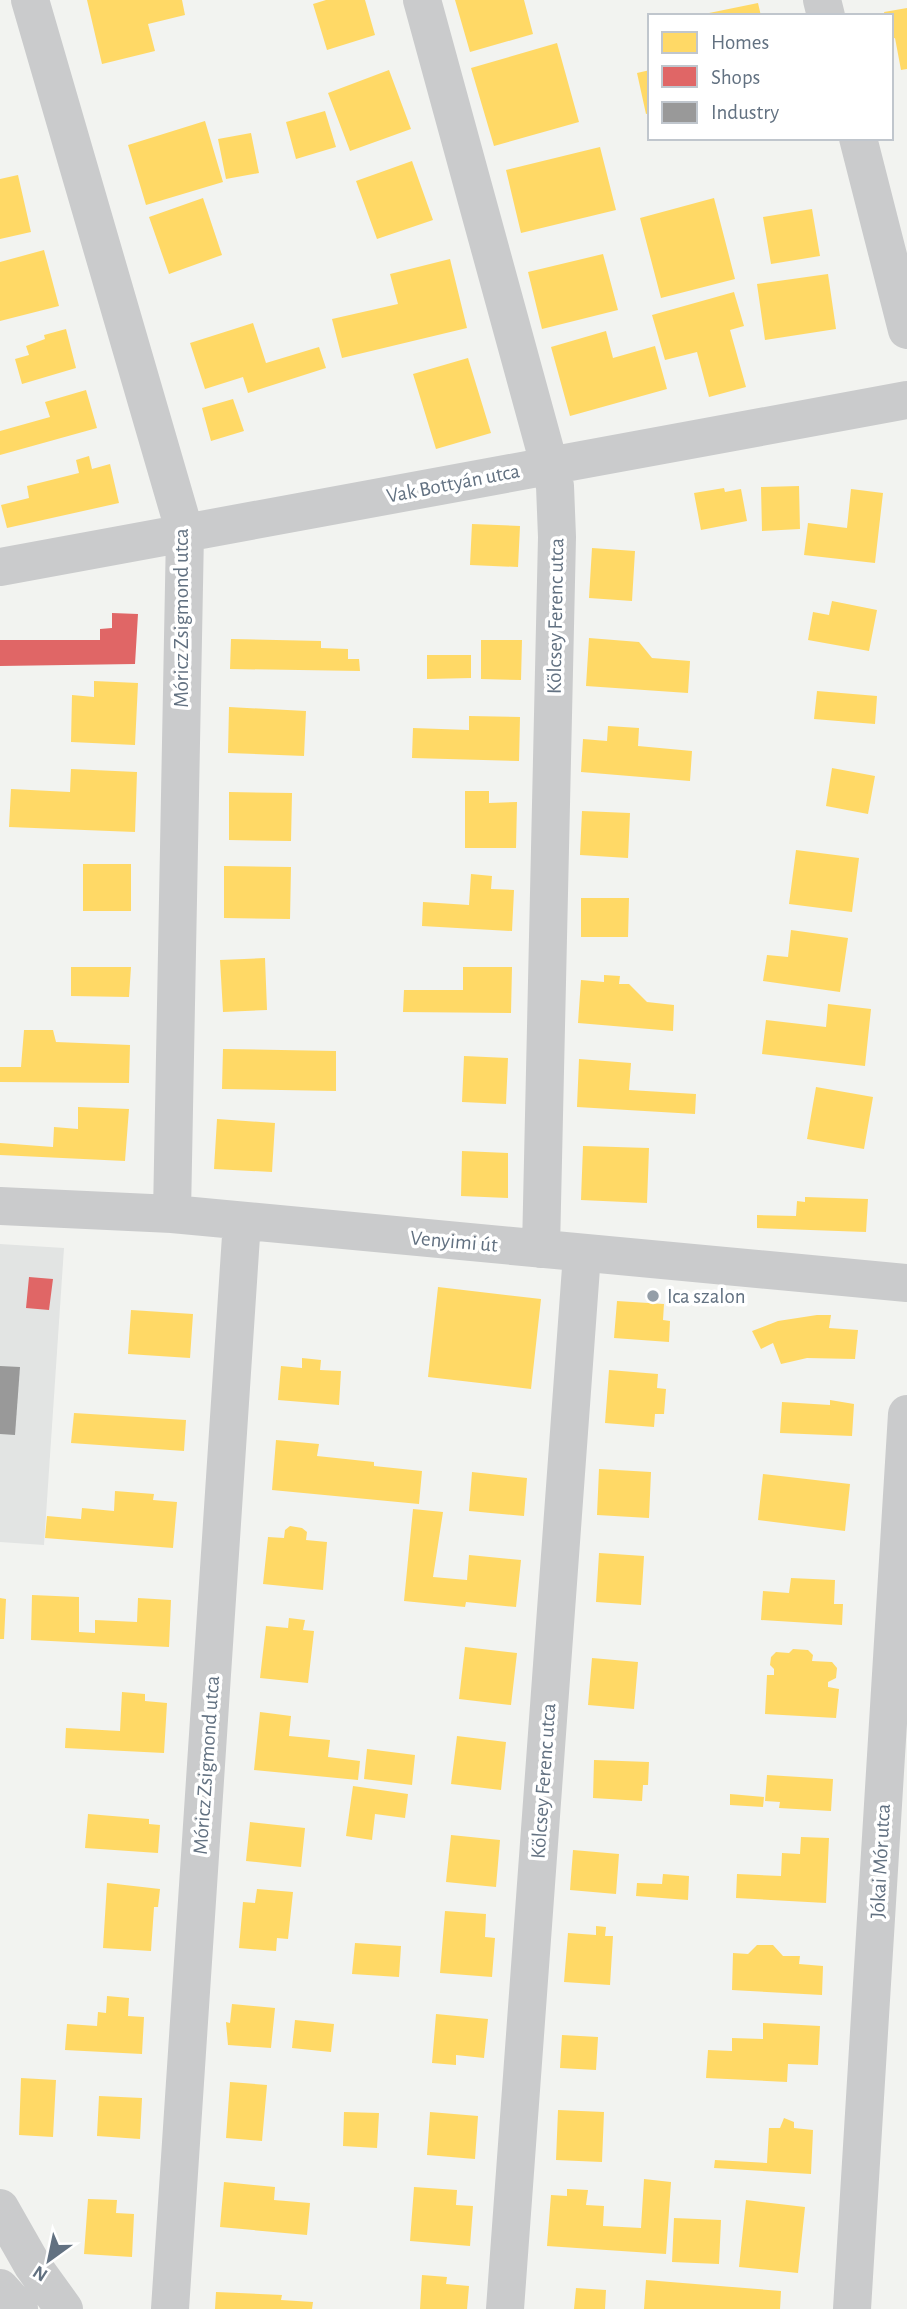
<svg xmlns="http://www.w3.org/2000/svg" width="907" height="2309" viewBox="0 0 907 2309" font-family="'Alegreya Sans',sans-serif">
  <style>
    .built { fill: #e2e4e3 }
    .homes { fill: #ffd966 }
    .shops { fill: #e06666 }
    .industry { fill: #999 }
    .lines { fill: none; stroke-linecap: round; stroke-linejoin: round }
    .minor { stroke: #cacbcc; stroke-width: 38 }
    .poi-dot { fill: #949ea8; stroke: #fff; stroke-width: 2.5 }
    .labels { text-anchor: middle; stroke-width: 7; stroke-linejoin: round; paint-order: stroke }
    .street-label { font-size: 21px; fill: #627181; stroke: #fff }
    .poi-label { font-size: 21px; fill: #627181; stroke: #fff; text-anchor: start }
  </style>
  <rect width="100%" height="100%" fill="#f2f3f0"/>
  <path class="built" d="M0,1244L64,1248L44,1545L0,1542Z"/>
  <path class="homes" d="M87,0H182L185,15L148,24L155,51L102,64Z
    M326,0H365L375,35L327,50L313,4Z
    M455,0H524L533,34L470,52Z
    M758,3L761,16H710L709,13Z
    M907,8V69L901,70L895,38L891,39V16H885L884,12Z
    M557,43L579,122L494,146L471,68Z
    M389,70L411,129L350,151L328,93Z
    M650,70V113L646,114L637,73Z
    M325,111L336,147L296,159L286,122Z
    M205,121L223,182L146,205L128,145Z
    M251,133L259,173L226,179L218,139Z
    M600,147L616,210L521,233L506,170Z
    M412,161L433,220L377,239L356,181Z
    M18,175L31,232L0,239V179Z
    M203,198L222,255L169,274L149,217Z
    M714,198L735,279L661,298L640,218Z
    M812,209L820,256L771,264L763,217Z
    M44,250L59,306L0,321V262Z
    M603,254L618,310L542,329L528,272Z
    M450,259L467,328L342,358L332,319L398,304L390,274Z
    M828,274L836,329L765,340L757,284Z
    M734,292L744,326L730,330L746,387L709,397L697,352L665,360L652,315Z
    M253,323L266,363L319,347L326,368L248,393L243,377L205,389L190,343Z
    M66,329L76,368L22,384L15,359L29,355L26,346L45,339L44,335Z
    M606,331L613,358L655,346L667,389L570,416L551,347Z
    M468,358L491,433L436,449L413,374Z
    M86,390L97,428L0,455V431L50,417L45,402Z
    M233,399L244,431L211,441L202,408Z
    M89,456L92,469L110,464L119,503L7,528L1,505L29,498L27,486L79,473L76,460Z
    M799,486L800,529L762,531L761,487Z
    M724,488L725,492L741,489L747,521L701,530L694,493Z
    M851,489L883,493L875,563L804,555L808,523L847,528Z
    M472,524L520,526L518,567L470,565Z
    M592,548L635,551L632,601L589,598Z
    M832,601L877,610L869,651L808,640L813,612L829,615Z
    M589,638L639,642L652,658L690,661L688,693L586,686Z
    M231,639L321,641V648L348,649V659H359L360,671L230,669Z
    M481,640H522L521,680L481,679Z
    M427,655H471V678L427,679Z
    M94,681L138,683L135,745L71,742L72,695L94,697Z
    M817,691L877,696L875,724L814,719Z
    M229,707L306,711L304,756L228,753Z
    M469,716L520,717L519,761L412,758L413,728L469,730Z
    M608,726L639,728L638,746L692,751L690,781L581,772L583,739L607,741Z
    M832,768L875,776L868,814L826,806Z
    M71,769L137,772L135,832L9,827L11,789L70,792Z
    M465,791H489V803L517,802L516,848H465Z
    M229,792L292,793L291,841L229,840Z
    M582,811L630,813L628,858L580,855Z
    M796,850L859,858L852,912L789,904Z
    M83,864H131V911H83Z
    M224,866L291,867L290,919L224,918Z
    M471,874L492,876L491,889L514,890L512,931L422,926L423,902L469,905Z
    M581,898H629L628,937H581Z
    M791,930L848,938L840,992L763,981L767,955L788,957Z
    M265,958L267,1010L223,1012L220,960Z
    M71,967H131L129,997L71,996Z
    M463,967H512L511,1013L403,1012L404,990H463Z
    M604,975L620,976L619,984H629L647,1002L674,1005L673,1031L578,1023L581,980L604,982Z
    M828,1004L871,1009L865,1066L762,1054L766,1020L826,1027Z
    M24,1030H53L56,1042L130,1045L129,1083L0,1082V1067H21Z
    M223,1049L336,1051V1091L222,1089Z
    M464,1056L508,1058L506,1104L462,1102Z
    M579,1059L631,1063L629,1090L696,1094L695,1114L577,1107Z
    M816,1087L873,1097L864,1149L807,1139Z
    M78,1107L129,1109L125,1161L0,1155V1143L53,1147L54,1127L78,1129Z
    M217,1119L275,1123L272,1172L214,1169Z
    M583,1146L649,1148L647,1203L581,1200Z
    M462,1151L508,1153V1198L461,1196Z
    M805,1197L868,1199L866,1232L757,1228V1215L796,1216L797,1201L805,1202Z
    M438,1287L541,1299L531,1389L428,1377Z
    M617,1301L664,1304L663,1320L670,1321L669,1342L614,1338Z
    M131,1310L193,1314L190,1358L128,1354Z
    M817,1315H831L829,1328L858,1330L855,1359L807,1358L781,1364L773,1343L761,1349L752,1331L778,1321Z
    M302,1358L321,1360L320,1370L341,1371L339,1405L278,1400L281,1366L302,1368Z
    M609,1370L658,1374L657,1388L666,1389L664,1414H655L654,1427L605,1423Z
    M830,1400L854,1404L852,1436L780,1433L782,1402L830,1405Z
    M74,1413L186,1420L184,1451L71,1443Z
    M276,1440L319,1444L317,1456L374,1462V1466L422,1471L419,1504L272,1490Z
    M599,1469L651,1472L649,1518L597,1515Z
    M472,1472L527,1478L524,1516L469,1511Z
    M763,1474L850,1484L845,1531L758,1520Z
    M115,1491L154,1494L153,1500L177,1502L173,1548L45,1538L47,1516L81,1519L82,1508L114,1511Z
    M413,1509L443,1512L433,1577L467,1580L469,1555L521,1560L516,1607L466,1602L465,1607L404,1601Z
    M290,1526L302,1528L307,1532L306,1540L327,1542L323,1590L263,1584L268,1537L284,1538L285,1530Z
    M599,1553L644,1556L641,1605L596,1602Z
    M791,1578L835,1580L834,1604H843L842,1625L761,1620L763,1591L789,1593Z
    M32,1595L79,1597V1632L95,1633V1620L137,1622L138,1598L171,1600L169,1647L31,1640Z
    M0,1598L6,1599L4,1639H0Z
    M289,1618L305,1620L303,1630L314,1631L308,1683L260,1678L266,1626L288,1628Z
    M465,1647L517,1653L511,1705L459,1699Z
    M793,1649L808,1650L813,1655L812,1661L832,1662L837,1668L836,1678L828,1682V1687L839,1689L836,1718L765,1714L767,1675H774V1669L770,1665L771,1657L776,1652L789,1653Z
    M592,1658L638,1662L634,1709L588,1705Z
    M122,1692L145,1694V1701L167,1703L164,1753L65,1748L66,1728L120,1731Z
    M260,1712L291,1716L289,1736L330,1740L328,1757L360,1761L358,1780L254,1770Z
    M457,1736L506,1742L501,1790L451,1784Z
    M367,1749L415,1755L412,1785L364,1779Z
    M594,1760L649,1762L648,1785H643L642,1801L593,1798Z
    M767,1775L833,1779L831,1811L779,1808L780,1802L765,1801Z
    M353,1786L408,1794L405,1818L375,1814L372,1840L346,1836Z
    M730,1794L764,1797L763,1807L730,1805Z
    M88,1814L149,1819V1824L160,1825L158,1853L85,1848Z
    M250,1822L305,1828L301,1867L246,1861Z
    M451,1835L500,1840L496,1887L446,1882Z
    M801,1837L829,1838L826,1903L736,1898L737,1874L781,1876L782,1853L800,1854Z
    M573,1850L619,1854L616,1894L570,1890Z
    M663,1874L689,1876L688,1900L636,1896L637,1883L662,1884Z
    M107,1883L160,1889L158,1907H154L151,1951L103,1948Z
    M257,1889L293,1892L288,1939L277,1938L276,1951L239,1948L243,1902L255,1903Z
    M445,1911L486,1914L485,1937L495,1938L492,1977L440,1973Z
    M596,1926L606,1927L605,1936H613L610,1985L564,1982L568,1933L596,1935Z
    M355,1943L401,1946L399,1977L352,1974Z
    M757,1945H773L783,1956H800L799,1964L823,1966L822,1995L732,1990L733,1953L748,1954Z
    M107,1996L129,1998L128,2016L144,2017L142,2054L65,2050L67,2024L97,2026L98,2012L106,2013Z
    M232,2004L275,2008L271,2048L228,2045L226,2022L230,2023Z
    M436,2014L488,2019L484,2058L456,2055V2065L432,2063Z
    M295,2020L334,2024L331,2052L292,2048Z
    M763,2023L820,2026L818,2065L788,2064L787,2082L706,2078L708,2050L732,2051V2038L763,2039Z
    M562,2035L598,2037L596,2070L560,2068Z
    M21,2078L56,2080L53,2137L19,2135Z
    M230,2082L267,2085L262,2141L226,2138Z
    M99,2096L142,2098L140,2139L97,2136Z
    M558,2110L604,2112L602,2162L556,2160Z
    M344,2112L379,2113L377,2148L343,2146Z
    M430,2112L478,2116L475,2159L427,2155Z
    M784,2118L794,2122V2128L813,2130L811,2174L714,2168L715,2160L767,2163L769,2128H780Z
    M644,2179L671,2182L666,2254L547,2246L551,2195L567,2196V2189L588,2190L586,2205L604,2206L603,2226L641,2228Z
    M224,2182L275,2187L274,2200L310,2203L307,2235L220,2227Z
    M414,2187L457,2190L456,2205L473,2206L470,2246L410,2241Z
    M88,2199L117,2200L116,2213L134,2214L132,2257L84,2254Z
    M746,2200L805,2207L798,2273L739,2267Z
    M674,2218L721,2220L719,2264L672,2262Z
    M422,2275L447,2277L446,2284L469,2286L467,2309H420Z
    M646,2280L781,2291L780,2309H644Z
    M576,2288L606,2290L605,2309H574Z
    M216,2292L282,2295L281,2300L313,2302L312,2309H215Z"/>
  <path class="shops" d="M112,613L138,614L135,664L0,666V640H100V629L112,628Z
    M29,1277L53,1279L49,1310L26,1308Z"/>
  <path class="industry" d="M0,1366L20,1367L15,1435L0,1434Z"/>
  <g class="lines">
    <path class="minor" d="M30,0L185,533L172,1214
      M422,0L555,486L557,537L541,1249
      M822,0L826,16
      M858,138L907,330
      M0,567L907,400
      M0,1206L172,1214L907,1283
      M0,2208L33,2266L64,2309
      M0,2288L19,2309
      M170,2309L242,1221
      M505,2309L582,1254
      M852,2309L907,1414"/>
  </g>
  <circle class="poi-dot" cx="653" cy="1296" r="7"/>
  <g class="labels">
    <g class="street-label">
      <text transform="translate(453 483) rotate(-11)" y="7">Vak Bottyán utca</text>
      <text transform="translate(555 616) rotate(-89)" y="7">Kölcsey Ferenc utca</text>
      <text transform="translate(181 618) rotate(-90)" y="7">Móricz Zsigmond utca</text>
      <text transform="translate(454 1241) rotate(5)" y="7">Venyimi út</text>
      <text transform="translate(206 1765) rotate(-86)" y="7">Móricz Zsigmond utca</text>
      <text transform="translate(543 1781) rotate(-86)" y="7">Kölcsey Ferenc utca</text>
      <text transform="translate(880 1861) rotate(-87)" y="7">Jókai Mór utca</text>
    </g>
    <g class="poi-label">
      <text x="667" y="1303">Ica szalon</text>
    </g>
  </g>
  <rect x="648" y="14" width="245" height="126" fill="#ffffff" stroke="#c0c6cd" stroke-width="2"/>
  <rect x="662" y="32" width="35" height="21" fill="#ffd966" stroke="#c0c6cd" stroke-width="2"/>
  <text x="711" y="49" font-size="21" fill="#627181">Homes</text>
  <rect x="662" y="66" width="35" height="21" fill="#e06666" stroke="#c0c6cd" stroke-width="2"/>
  <text x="711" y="84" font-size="21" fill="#627181">Shops</text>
  <rect x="662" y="102" width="35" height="21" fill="#999999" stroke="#c0c6cd" stroke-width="2"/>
  <text x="711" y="119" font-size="21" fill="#627181">Industry</text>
  <g transform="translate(49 2260) rotate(213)" stroke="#ffffff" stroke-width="5" paint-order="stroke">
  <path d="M0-5L12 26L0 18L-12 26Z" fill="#627181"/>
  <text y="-10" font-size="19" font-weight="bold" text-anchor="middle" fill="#627181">N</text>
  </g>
</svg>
